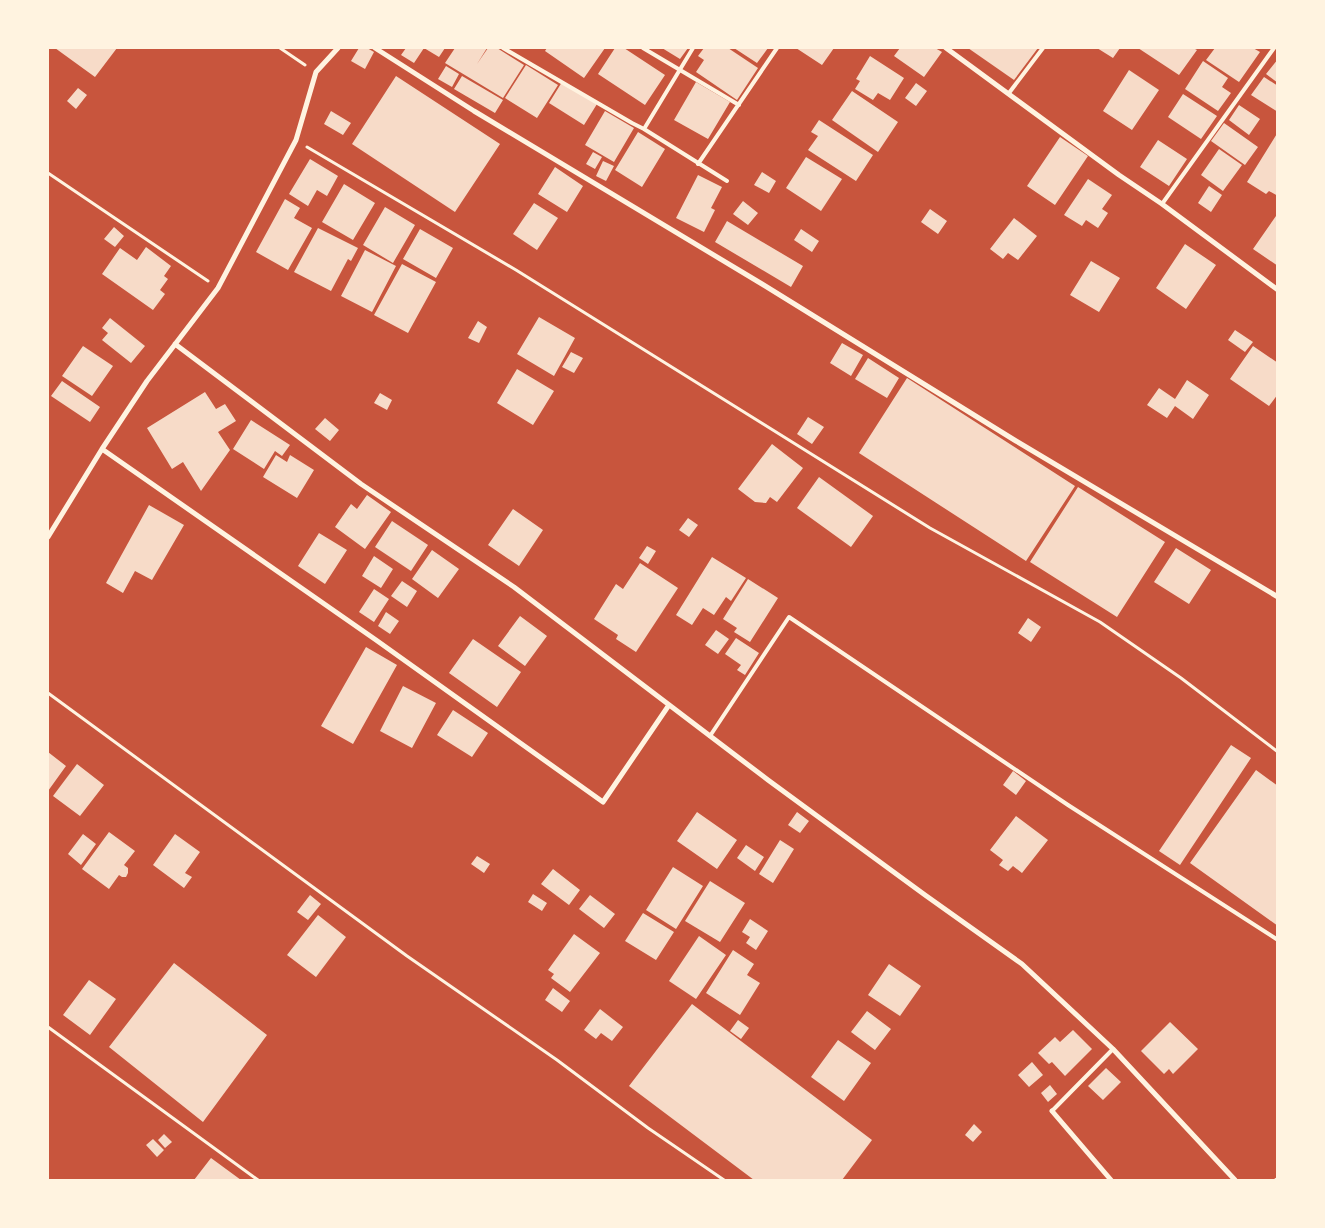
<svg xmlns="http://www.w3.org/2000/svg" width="1325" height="1228" viewBox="0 0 1325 1228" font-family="'Varela Round',sans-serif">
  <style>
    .building { fill: #f7dbc8 }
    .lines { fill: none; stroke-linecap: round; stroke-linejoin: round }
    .path { stroke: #fff3e0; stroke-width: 3 }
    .service { stroke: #fff3e0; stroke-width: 4 }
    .minor { stroke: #fff3e0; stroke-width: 5 }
  </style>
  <rect width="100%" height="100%" fill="#c8553d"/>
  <path class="building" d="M55,48H117L95,77Z
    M359,48H367L374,52L365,69L351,61Z
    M406,48H424L414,63L401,55Z
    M424,48H445L439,57Z
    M455,48H487L477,64L488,48H497L524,65L503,98L445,63Z
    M547,48H605L584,78L545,51Z
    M615,48H624L665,75L645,105L598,74Z
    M662,48H688L680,59Z
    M704,48H728L758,68L737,100L696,72L704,60L698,56Z
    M734,48H768L757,63Z
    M796,48H834L822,65Z
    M900,48H935L942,52L924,77L894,56Z
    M968,48H1038L1014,80Z
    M1097,48H1120L1113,58Z
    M1138,48H1193L1197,50L1179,75Z
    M1215,48H1253L1260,52L1239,82L1206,60Z
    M870,56L904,78L890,100L878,93L873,100L855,89L860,81L856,79Z
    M1278,59V83L1266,74Z
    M1203,61L1228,78L1222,87L1231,93L1218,111L1185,89Z
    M526,65L558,85L537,118L505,98Z
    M446,66L459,74L452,87L438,79Z
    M1129,70L1159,90L1132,130L1103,111Z
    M396,76L500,144L455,212L352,144Z
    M462,76L503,100L495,113L454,89Z
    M1264,77L1278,86V112L1251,95Z
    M562,82L597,104L584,125L549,103Z
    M696,82L730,102L708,139L674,120Z
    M916,83L927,91L916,106L905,98Z
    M78,88L87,95L76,109L67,101Z
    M852,91L898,122L878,152L832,120Z
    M1183,94L1217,116L1201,139L1168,117Z
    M1239,105L1260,119L1249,135L1229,120Z
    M331,111L351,123L343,135L324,124Z
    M605,111L634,128L614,162L585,145Z
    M819,120L873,155L856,181L808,150L818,136L811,132Z
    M1224,123L1258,147L1245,165L1211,141Z
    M638,132L665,149L642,187L615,170Z
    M1278,132V196L1269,191L1266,194L1247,182Z
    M1060,137L1088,156L1055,205L1027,186Z
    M1158,140L1187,159L1169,186L1140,167Z
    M1219,149L1242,165L1223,191L1201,175Z
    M593,152L602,157L595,169L586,164Z
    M806,157L842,179L821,211L786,188Z
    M310,159L338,176L327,196L317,190L308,206L289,194Z
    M603,161L614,166L606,181L596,176Z
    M555,167L583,186L567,212L538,194Z
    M762,172L776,181L769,193L754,185Z
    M698,175L722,187L711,208L715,210L704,232L676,218Z
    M1088,179L1112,195L1102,209L1108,213L1098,228L1086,220L1082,226L1064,215Z
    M344,184L375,203L353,240L322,222Z
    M1209,186L1222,195L1211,212L1198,203Z
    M285,199L300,208L294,218L312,228L288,270L256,252Z
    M743,201L758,213L748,225L733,214Z
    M534,203L558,218L537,250L513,234Z
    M385,207L415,225L393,263L363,245Z
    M930,209L947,221L938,234L921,222Z
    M1276,216H1278V266L1253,249Z
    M1014,218L1037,236L1018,260L1008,253L1003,259L990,249Z
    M727,221L803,266L791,287L715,242Z
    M114,227L124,236L115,247L104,239Z
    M318,228L358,248L351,261L348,259L331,291L294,272Z
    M420,229L453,248L436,278L403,259Z
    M801,229L819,241L812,252L794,240Z
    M1185,244L1216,265L1186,309L1156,288Z
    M146,247L171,266L164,276L168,279L160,290L165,294L153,310L102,274L120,248L137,260Z
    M365,250L396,266L372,312L341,296Z
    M1091,261L1120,278L1099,312L1070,295Z
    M402,264L436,282L408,333L374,315Z
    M539,317L575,338L554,376L517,354Z
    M110,318L145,346L131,363L102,340L108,333L102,328Z
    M478,321L487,327L479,343L468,338Z
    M1235,330L1253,342L1245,352L1228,340Z
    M842,343L863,355L851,376L830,363Z
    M83,346L113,366L92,396L62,376Z
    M1253,346L1278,363V394L1269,406L1230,379Z
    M571,352L583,358L574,373L562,367Z
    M868,358L899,378L887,398L855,379Z
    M517,369L554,391L533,425L497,403Z
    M907,378L1075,486L1026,561L859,453Z
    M1187,380L1209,395L1193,419L1175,406L1167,418L1147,405L1159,388L1175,399Z
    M62,381L100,407L90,422L51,396Z
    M205,392L216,409L225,404L236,421L218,432L230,450L201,491L183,462L172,469L147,428Z
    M380,393L392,400L387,410L374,403Z
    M808,417L824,427L812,444L797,434Z
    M325,418L339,430L330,441L315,429Z
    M251,420L290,445L282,456L275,451L264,469L233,449Z
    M772,444L803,468L777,502L770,497L766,503L755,502L738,489Z
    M276,455L287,462L290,455L314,470L297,498L263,477Z
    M819,477L873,516L851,547L797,508Z
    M1078,487L1165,542L1117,617L1030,562Z
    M367,495L391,512L365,549L335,527L351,504L357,509Z
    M149,505L184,525L152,580L135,571L123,593L106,583Z
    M513,509L543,530L519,566L488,545Z
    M688,518L698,525L689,537L679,530Z
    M392,521L428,545L411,571L375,547Z
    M319,533L347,550L325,584L298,566Z
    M647,546L656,551L648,564L639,558Z
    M1176,548L1211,570L1189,604L1154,582Z
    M432,550L459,569L438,598L412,579Z
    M374,556L393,569L381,588L362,576Z
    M712,557L746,578L731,601L726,597L714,615L703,608L692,625L676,615Z
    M640,563L678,588L636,652L616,639L618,635L594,619L616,584L623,589Z
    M748,579L778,598L750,642L734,632L737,628L723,619Z
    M402,581L417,591L407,607L391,596Z
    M374,589L389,599L374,622L359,612Z
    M386,612L399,621L390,634L378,626Z
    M520,616L547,636L525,666L498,646Z
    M1028,618L1041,627L1031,642L1018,633Z
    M716,630L729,639L718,654L705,645Z
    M736,638L759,653L745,675L737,670L741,665L725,654Z
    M473,639L521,672L497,707L449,673Z
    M366,647L397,665L353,744L321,726Z
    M403,686L436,703L412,748L380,731Z
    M453,710L488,733L472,757L437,735Z
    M1231,745L1251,758L1180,865L1159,851Z
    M48,752L66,766L48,791Z
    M77,764L104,785L80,816L53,796Z
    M1256,770L1278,786V926L1190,863Z
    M1013,771L1026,781L1016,795L1003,785Z
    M697,812L737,840L717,869L677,841Z
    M797,812L809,821L800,833L788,825Z
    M1016,816L1048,840L1022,873L1013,866L1008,871L999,865L1003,860L990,850Z
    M109,832L135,851L124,865L128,868V873L126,877H122L119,875L109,889L82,869Z
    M83,834L96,844L81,865L68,854Z
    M175,834L200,852L185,873L192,877L184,888L153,865Z
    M780,840L794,849L773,883L759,874Z
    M746,845L764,857L755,871L737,858Z
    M477,856L490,864L484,873L471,864Z
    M673,867L703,886L676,929L646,910Z
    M553,869L580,890L569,905L541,884Z
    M710,881L745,903L720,942L685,921Z
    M533,894L547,903L542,911L528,902Z
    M310,895L321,904L308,920L297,912Z
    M590,895L615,914L604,928L579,909Z
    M643,913L674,932L656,960L625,941Z
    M318,915L346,937L316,977L287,955Z
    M750,919L768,931L756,950L746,943L750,937L742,932Z
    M574,934L600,953L570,992L551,978L554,974L548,970Z
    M699,936L726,955L696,999L669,981Z
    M733,950L754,964L747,975L760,983L740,1015L706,993Z
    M174,963L267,1035L203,1122L109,1047Z
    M889,964L921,986L900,1016L868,995Z
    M89,980L116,999L90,1035L63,1015Z
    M553,988L570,1001L562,1012L545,1000Z
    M692,1004L872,1140L842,1180H754L629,1086Z
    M600,1009L623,1027L612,1041L601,1033L596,1039L584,1030Z
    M867,1011L891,1029L875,1050L851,1032Z
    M738,1020L749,1028L741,1039L730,1031Z
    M1170,1022L1198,1049L1173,1074L1169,1069L1164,1074L1141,1051Z
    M1073,1030L1092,1049L1065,1076L1052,1062L1049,1064L1038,1053L1055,1037L1060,1042Z
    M838,1040L871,1063L844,1101L811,1077Z
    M1032,1062L1043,1075L1029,1087L1018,1075Z
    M1106,1068L1121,1082L1103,1100L1088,1086Z
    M1050,1085L1057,1094L1048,1102L1041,1093Z
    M974,1124L982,1132L973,1142L965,1135Z
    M164,1134L172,1142L165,1148L158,1140Z
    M153,1139L164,1150L157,1157L146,1145Z
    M211,1158L241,1180H194Z"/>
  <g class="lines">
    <path class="path" d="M280,48L305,65
      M307,147L516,270L930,528L1100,622L1181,678L1278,752
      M48,173L208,281
      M48,693L407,956L557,1060L648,1128L724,1180
      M48,1027L258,1180"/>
    <path class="service" d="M503,48L632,123L644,129L727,181
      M643,48L739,105
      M1009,93L1043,48
      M644,129L693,48
      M698,164L777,48
      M1162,204L1274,48
      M710,736L789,617L1068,805L1278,940
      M1052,1111L1113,1049
      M1276,1180L1278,1179"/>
    <path class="minor" d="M375,48L474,111L762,284L1016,441L1278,597
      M946,48L1119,175L1162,204L1278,290
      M175,344L361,484L514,587L768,780L925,895L1022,964L1113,1049L1235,1180
      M102,449L376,640L603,802L669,705
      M48,537L102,449L147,381L218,288L296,140L316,72L338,48
      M1052,1111L1111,1180"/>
  </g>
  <rect width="1325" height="1228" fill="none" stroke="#fff3e0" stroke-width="98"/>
</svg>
